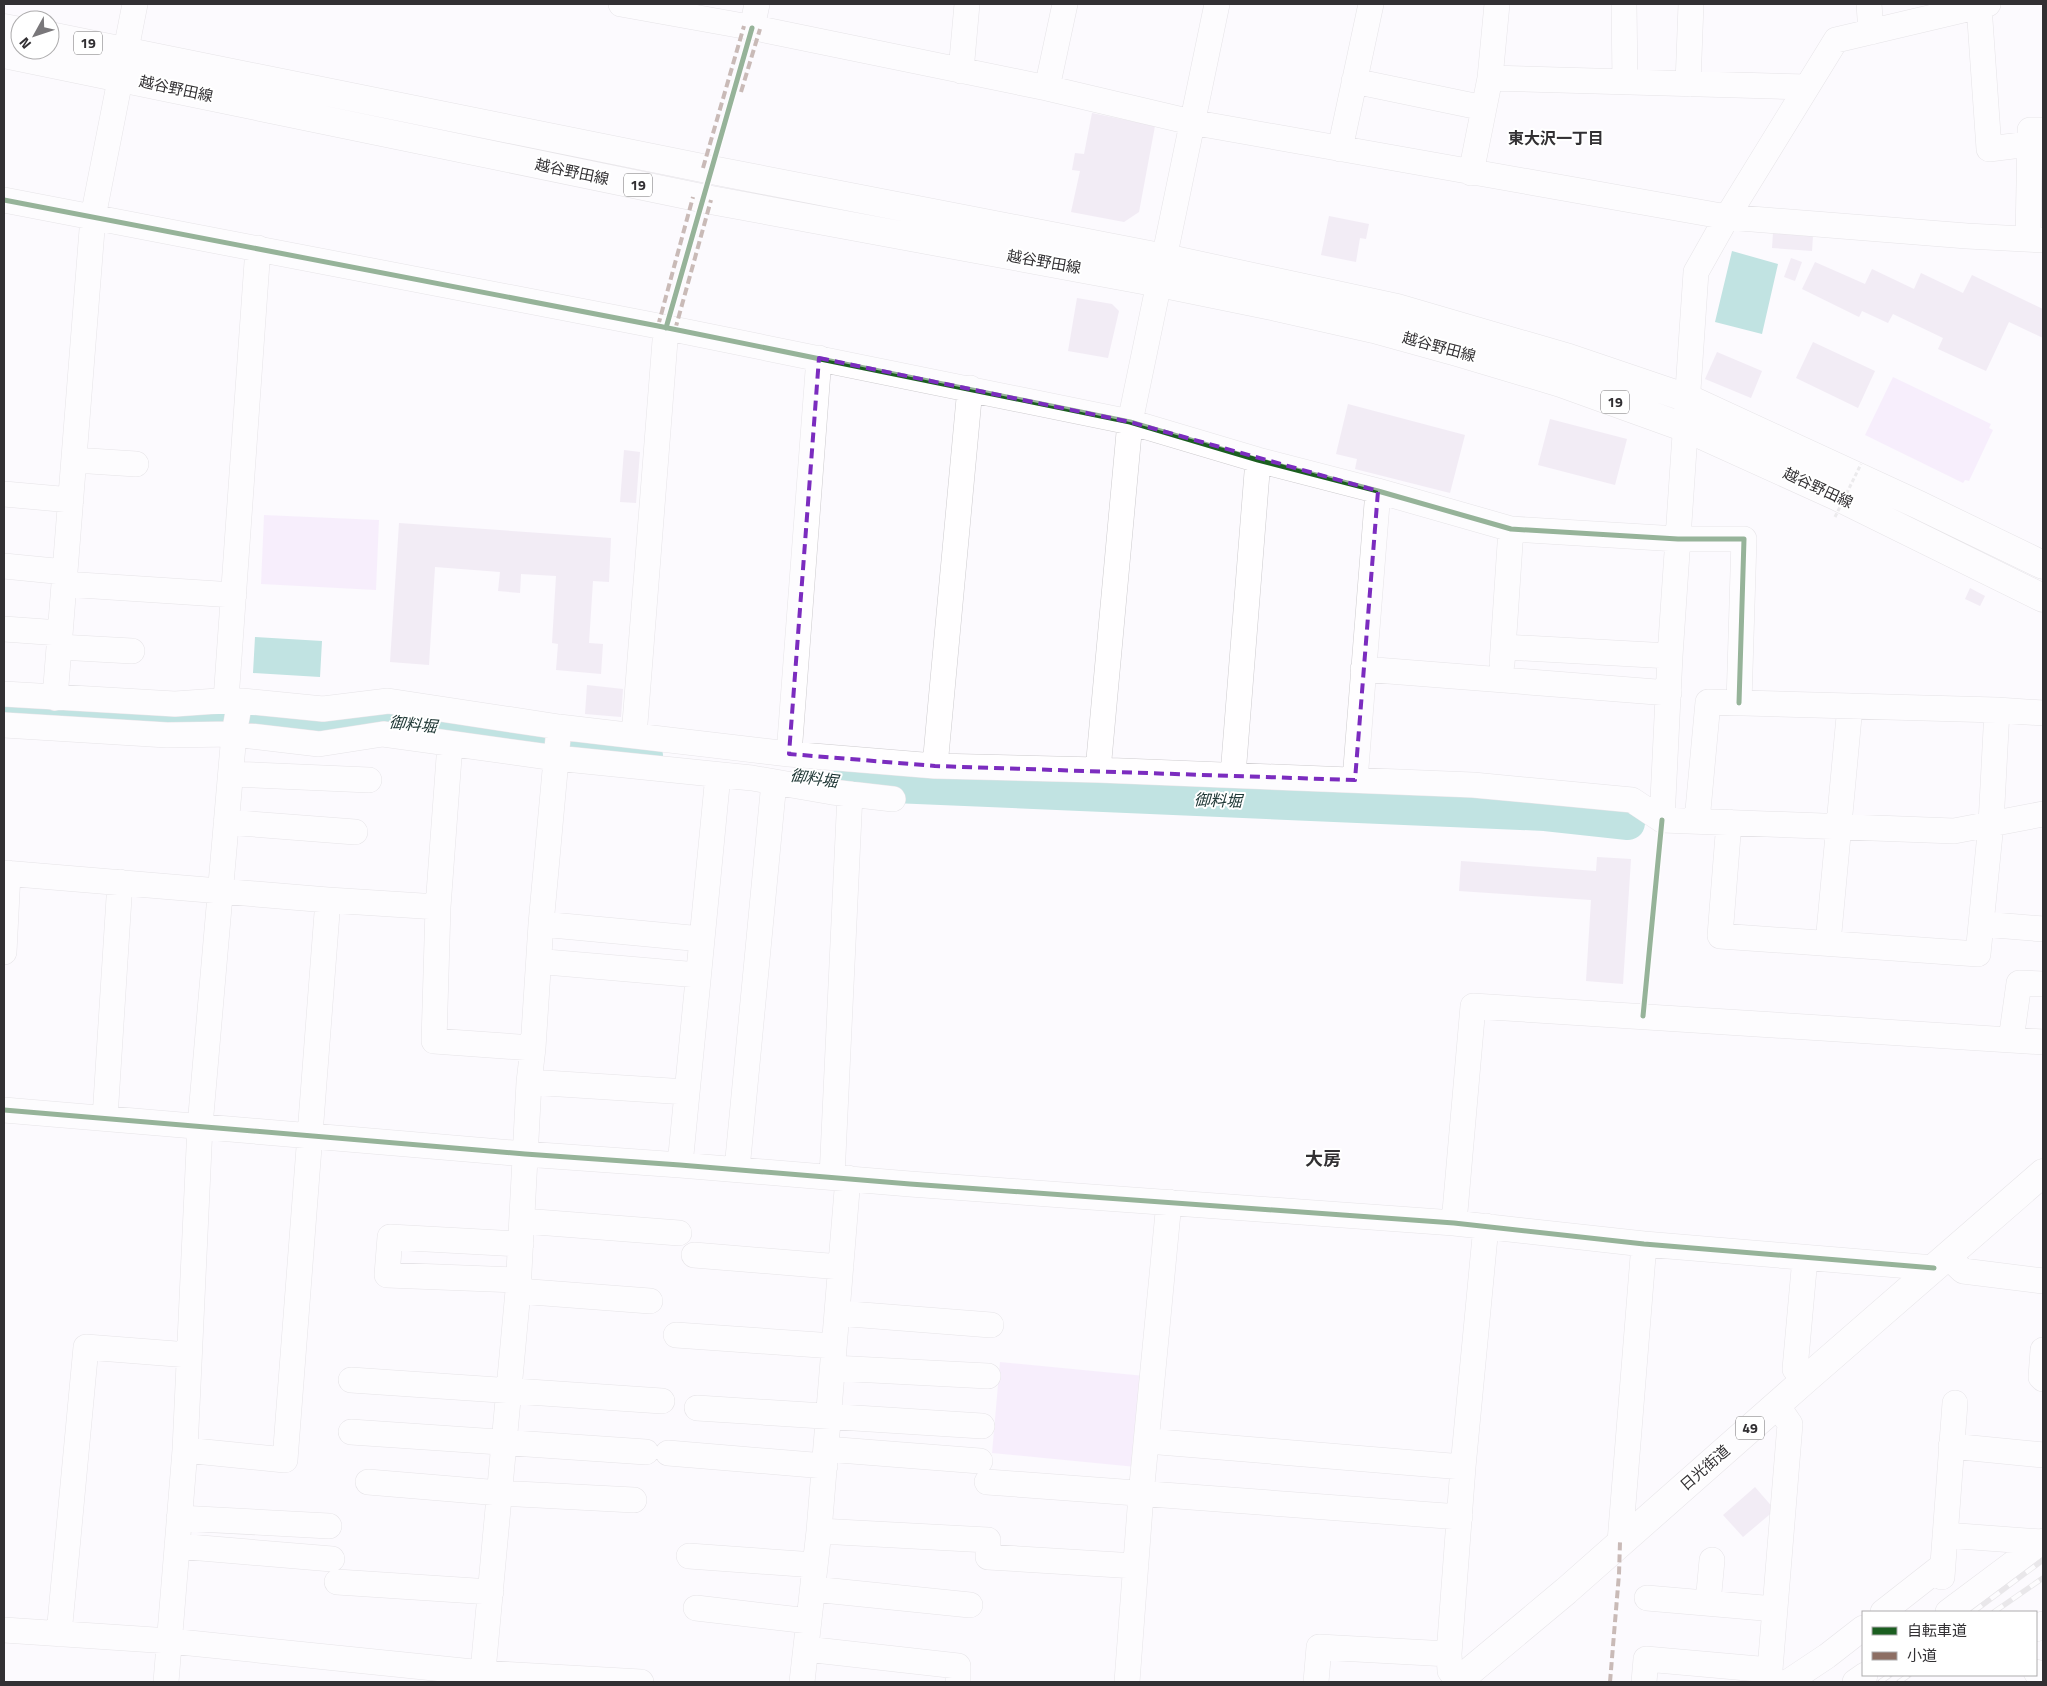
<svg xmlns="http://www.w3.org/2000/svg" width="2047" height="1686" viewBox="0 0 2047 1686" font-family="'Titillium Web','Noto Sans JP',sans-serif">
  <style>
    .green { fill: #f2e1fb }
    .water { fill: #7ac7c1 }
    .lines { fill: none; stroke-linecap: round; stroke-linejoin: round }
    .river { stroke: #7ac7c1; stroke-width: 34 }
    .building { fill: #e7dbec }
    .minor-casing { stroke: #cdcbce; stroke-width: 26 }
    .major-casing { stroke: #cdcbce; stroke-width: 29 }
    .minor { stroke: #fffeff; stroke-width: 25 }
    .major { stroke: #fffeff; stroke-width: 28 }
    .rail-casing { stroke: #d2d1d3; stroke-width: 5.5 }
    .rail { stroke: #fff; stroke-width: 4; stroke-dasharray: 11; stroke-linecap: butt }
    .path-bridge { stroke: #d9d9da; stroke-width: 3; stroke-dasharray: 4 2.5; stroke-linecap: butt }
    .quiet { stroke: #8d6e63; stroke-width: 4; stroke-dasharray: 8 4; stroke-linecap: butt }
    .cycleway-casing { stroke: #fff; stroke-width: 8 }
    .cycleway { stroke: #1b5e20; stroke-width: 5 }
    .marked { fill: none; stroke: #7b2cbf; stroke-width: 4; stroke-dasharray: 10 6; stroke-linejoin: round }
    .labels { text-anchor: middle; stroke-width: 4; stroke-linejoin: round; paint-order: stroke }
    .shield { fill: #fff; stroke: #706e70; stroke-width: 1 }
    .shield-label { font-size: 14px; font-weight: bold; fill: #323033 }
    .street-label { font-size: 15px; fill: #323033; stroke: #fff }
    .neighbourhood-label { font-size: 16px; font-weight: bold; fill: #323033; stroke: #fff }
    .water-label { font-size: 16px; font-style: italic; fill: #203836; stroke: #fff }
    .quarter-label { font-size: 18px; font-weight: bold; fill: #323033; stroke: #fff }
  </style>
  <rect width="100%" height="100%" fill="#fcfafe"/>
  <path class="green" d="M1893,377L1991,424L1989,428L1993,430L1969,481L1965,480L1963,483L1865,435Z
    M264,515L379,520L376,590L261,584Z
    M1000,1362L1145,1376L1136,1467L992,1453Z"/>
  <path class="water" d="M1732,251L1778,264L1762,334L1715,322Z
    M255,637L322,641L320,677L253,673Z"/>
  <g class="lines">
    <path class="river" d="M4,710L194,724L281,725L332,729L389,719L646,756
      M847,782L870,785L1545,814L1628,823"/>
  </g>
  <path class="building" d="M1092,113L1155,126L1139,212L1124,222L1071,212L1080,171L1072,170L1075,153L1084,154Z
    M1329,216L1369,224L1366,239L1360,238L1356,262L1321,255Z
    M1773,233L1813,236L1812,251L1772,248Z
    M1791,258L1802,262L1795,281L1784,277Z
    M1815,262L1865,284L1872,269L1914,289L1921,273L1963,293L1972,275L2043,309V338L2009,322L1986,371L1938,349L1943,338L1893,314L1888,323L1862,311L1859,317L1802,289Z
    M1077,298L1112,304L1119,311L1108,358L1068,351Z
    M1813,342L1875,371L1858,408L1796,378Z
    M1717,352L1762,371L1751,398L1705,379Z
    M1348,404L1465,435L1450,493L1355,469L1357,459L1336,454Z
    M1550,419L1627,439L1615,485L1538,465Z
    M624,450L640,452L636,503L620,502Z
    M399,523L611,538L609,582L593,581L589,643L603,644L601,674L556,670L558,644L552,643L556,576L521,574L520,593L498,591L500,572L435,567L429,665L390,662Z
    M1970,588L1985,596L1980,606L1965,599Z
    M587,685L623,689L621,717L585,714Z
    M1597,857L1631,859L1623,984L1586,981L1591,900L1459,891L1461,861L1596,871Z
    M1755,1487L1775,1510L1743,1537L1723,1515Z"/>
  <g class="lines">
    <g class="minor-casing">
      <path id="minor" d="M621,4L760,29L1047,88L1191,122L1727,217L1967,236L2043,240
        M1624,4L1625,82
        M1869,4L1871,32
        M1979,6L1989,149L2029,144
        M752,28L757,4
        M961,71L967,4
        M1490,78L1807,87
        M1354,81L1484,108
        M1688,84L1691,4
        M1047,88L1065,4
        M1340,149L1371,4
        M1471,173L1490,78L1497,4
        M4,200L658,326L1130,422L1258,460L1378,491L1511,529L1678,539H1744L1739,703
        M2028,239L2030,130H2043
        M74,460L136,464
        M4,494L71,500
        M4,566L65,572
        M64,584L234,595
        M4,629L60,633
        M59,647L132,651
        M1504,647L1670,656
        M1502,664L1511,529
        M1363,669L1669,693
        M4,694L175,704L232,700L323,709L388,701L559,727L789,754L935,766L1098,770L1130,422L1217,4
        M55,698L93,217L135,4
        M226,700L258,248
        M4,725L167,735L234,734L319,744L383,734L556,758L752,778L832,792L893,799
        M634,736L666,328
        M450,744L438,907L434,1041L533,1048
        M789,754L819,358
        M935,766L970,388
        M1098,770L1473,785L1632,800L1662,820L1954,831L2043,814
        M231,774L369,780
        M1233,775L1258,460
        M1355,780L1378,491
        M1662,820L1670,656L1696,272L1727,217L1836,40L1988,4
        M1697,821L1708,702L1997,710L2043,713
        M226,822L355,832
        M1729,822L1720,936L1978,954L1991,824L1997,710
        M4,873L328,900L438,907
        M541,924L702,939
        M1982,924L2043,929
        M1828,943L1850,706
        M4,952L8,873
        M546,962L698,975
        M2011,1040L2019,983L2043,984
        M529,1082L687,1092
        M4,1110L525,1154L680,1165L910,1184L1454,1223L1644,1244L1934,1268
        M105,1118L120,882
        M680,1165L718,775
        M737,1169L774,782
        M832,1177L850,794
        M523,1221L679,1233
        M1454,1223L1473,1006L2043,1042
        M694,1255L841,1267
        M1947,1256L1963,1271L2043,1281
        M519,1280L387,1275L390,1237L521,1244
        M518,1291L650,1301
        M837,1313L991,1325
        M676,1335L834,1346
        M2043,1350L2041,1377L2043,1379
        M833,1368L988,1376
        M351,1380L662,1401
        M1805,1380L1795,1369L1805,1258
        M697,1408L982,1426
        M351,1432L646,1452
        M1147,1441L1463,1467
        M1951,1446L2043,1455
        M826,1449L980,1461
        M185,1450L285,1460L328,900
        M668,1453L825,1466
        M368,1482L500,1493L634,1500
        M987,1482L1460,1517
        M179,1518L329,1526
        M819,1531L988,1540V1557L1136,1566
        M1945,1535L2042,1542
        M1620,1542L1644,1244
        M177,1546L332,1559
        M689,1556L815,1565
        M1942,1577L1955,1403
        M337,1582L491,1592
        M813,1589L970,1605
        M1647,1598L1775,1609
        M1708,1603L1712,1560
        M696,1608L809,1621
        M1883,1612L1943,1565
        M1948,1612L2043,1541
        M2036,1629L2043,1624
        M4,1630L170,1641L483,1673L641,1682
        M59,1634L86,1347L189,1355
        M806,1649L958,1666V1682
        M2036,1672L2043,1682
        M1458,1681L1450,1671L1449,1654L1463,1467L1486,1226
        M166,1682L185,1450L200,1126L234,734L240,701
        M482,1682L518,1291L529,1082L533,1048L541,924L559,727
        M802,1682L819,1531L848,1178
        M1127,1682L1141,1495L1169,1202
        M1316,1682L1319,1647L1449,1654
        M1644,1682L1646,1659L1770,1670
        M1769,1682L1790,1424L1777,1405
        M1788,1682L1827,1656L1863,1628
        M1855,1682L1865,1675"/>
    </g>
    <g class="major-casing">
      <path id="major" d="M4,28L20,31
        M50,36L717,171L1165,258L1397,308L1569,358L1687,398L1919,505L2043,565
        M4,54L711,200L1159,283L1272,306L1374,329L1457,352L1561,383L1686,428L1836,496L2043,598
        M1457,1682L1566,1591L1805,1380L2043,1173"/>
    </g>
    <use href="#minor" class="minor"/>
    <use href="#major" class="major"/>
    <g class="rail-casing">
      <path id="rail" d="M1973,1612L2043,1560
        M1994,1612L2043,1578
        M1880,1682L1890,1675
        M1899,1682L1909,1675"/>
    </g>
    <use href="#rail" class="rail"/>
    <path class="path-bridge" d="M1835,517L1861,464"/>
    <path class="quiet" d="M741,92L760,29
      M703,168L744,26
      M658,326L693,197
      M675,330L711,200
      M1610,1682L1619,1574L1620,1542"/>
    <g class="cycleway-casing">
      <path id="cycleway" d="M4,200L658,326L1130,422L1258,460L1378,491L1511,529L1678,539H1744L1739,703
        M666,328L752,28
        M1643,1016L1662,820
        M4,1110L525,1154L680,1165L910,1184L1454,1223L1644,1244L1934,1268"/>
    </g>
    <use href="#cycleway" class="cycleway"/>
  </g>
  <path d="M0 0H2047V1686H0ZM819,358L1130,422L1378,491L1355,780L935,766L789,754Z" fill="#fcfafe" fill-opacity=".55" fill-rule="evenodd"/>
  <path class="marked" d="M819,358L1130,422L1378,491L1355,780L935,766L789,754Z"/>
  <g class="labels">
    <g class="shield">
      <rect x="74" y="31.5" width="28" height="23" rx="4"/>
      <rect x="624" y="173.5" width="28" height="23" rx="4"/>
      <rect x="1601" y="390.5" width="28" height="23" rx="4"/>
      <rect x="1736" y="1416.5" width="28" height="23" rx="4"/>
    </g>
    <g class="shield-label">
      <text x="88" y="48">19</text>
      <text x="638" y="190">19</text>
      <text x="1615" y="407">19</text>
      <text x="1750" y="1433">49</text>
    </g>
    <g class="street-label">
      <text transform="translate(176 89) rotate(12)" y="5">越谷野田線</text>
      <text transform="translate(572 172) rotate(12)" y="5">越谷野田線</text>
      <text transform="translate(1044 262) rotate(10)" y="5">越谷野田線</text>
      <text transform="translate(1439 347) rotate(15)" y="5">越谷野田線</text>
      <text transform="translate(1818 488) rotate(25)" y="5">越谷野田線</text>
      <text transform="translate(1705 1468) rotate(-41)" y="5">日光街道</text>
    </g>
    <g class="neighbourhood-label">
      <text x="1556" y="144">東大沢一丁目</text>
    </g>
    <g class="water-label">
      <text transform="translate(413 724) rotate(6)" y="6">御料堀</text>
      <text transform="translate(814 778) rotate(8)" y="6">御料堀</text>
      <text transform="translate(1218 800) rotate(2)" y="6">御料堀</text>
    </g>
    <g class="quarter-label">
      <text x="1323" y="1165">大房</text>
    </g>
  </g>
  <rect width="2047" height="1686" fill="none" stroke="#323033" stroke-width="10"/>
  <rect x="1862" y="1611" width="175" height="65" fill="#ffffff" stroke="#adacad"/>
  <rect x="1872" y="1627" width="25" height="8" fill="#1b5e20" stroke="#adacad"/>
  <text x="1907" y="1636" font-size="15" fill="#323033">自転車道</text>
  <rect x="1872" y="1652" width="25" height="8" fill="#8d6e63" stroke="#adacad"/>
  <text x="1907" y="1661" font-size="15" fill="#323033">小道</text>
  <g transform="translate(35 35) rotate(230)"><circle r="24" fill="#ffffff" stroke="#adacad"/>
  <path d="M0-4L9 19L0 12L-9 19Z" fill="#79777a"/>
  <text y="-8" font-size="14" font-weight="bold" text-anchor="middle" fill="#323033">N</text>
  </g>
</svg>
